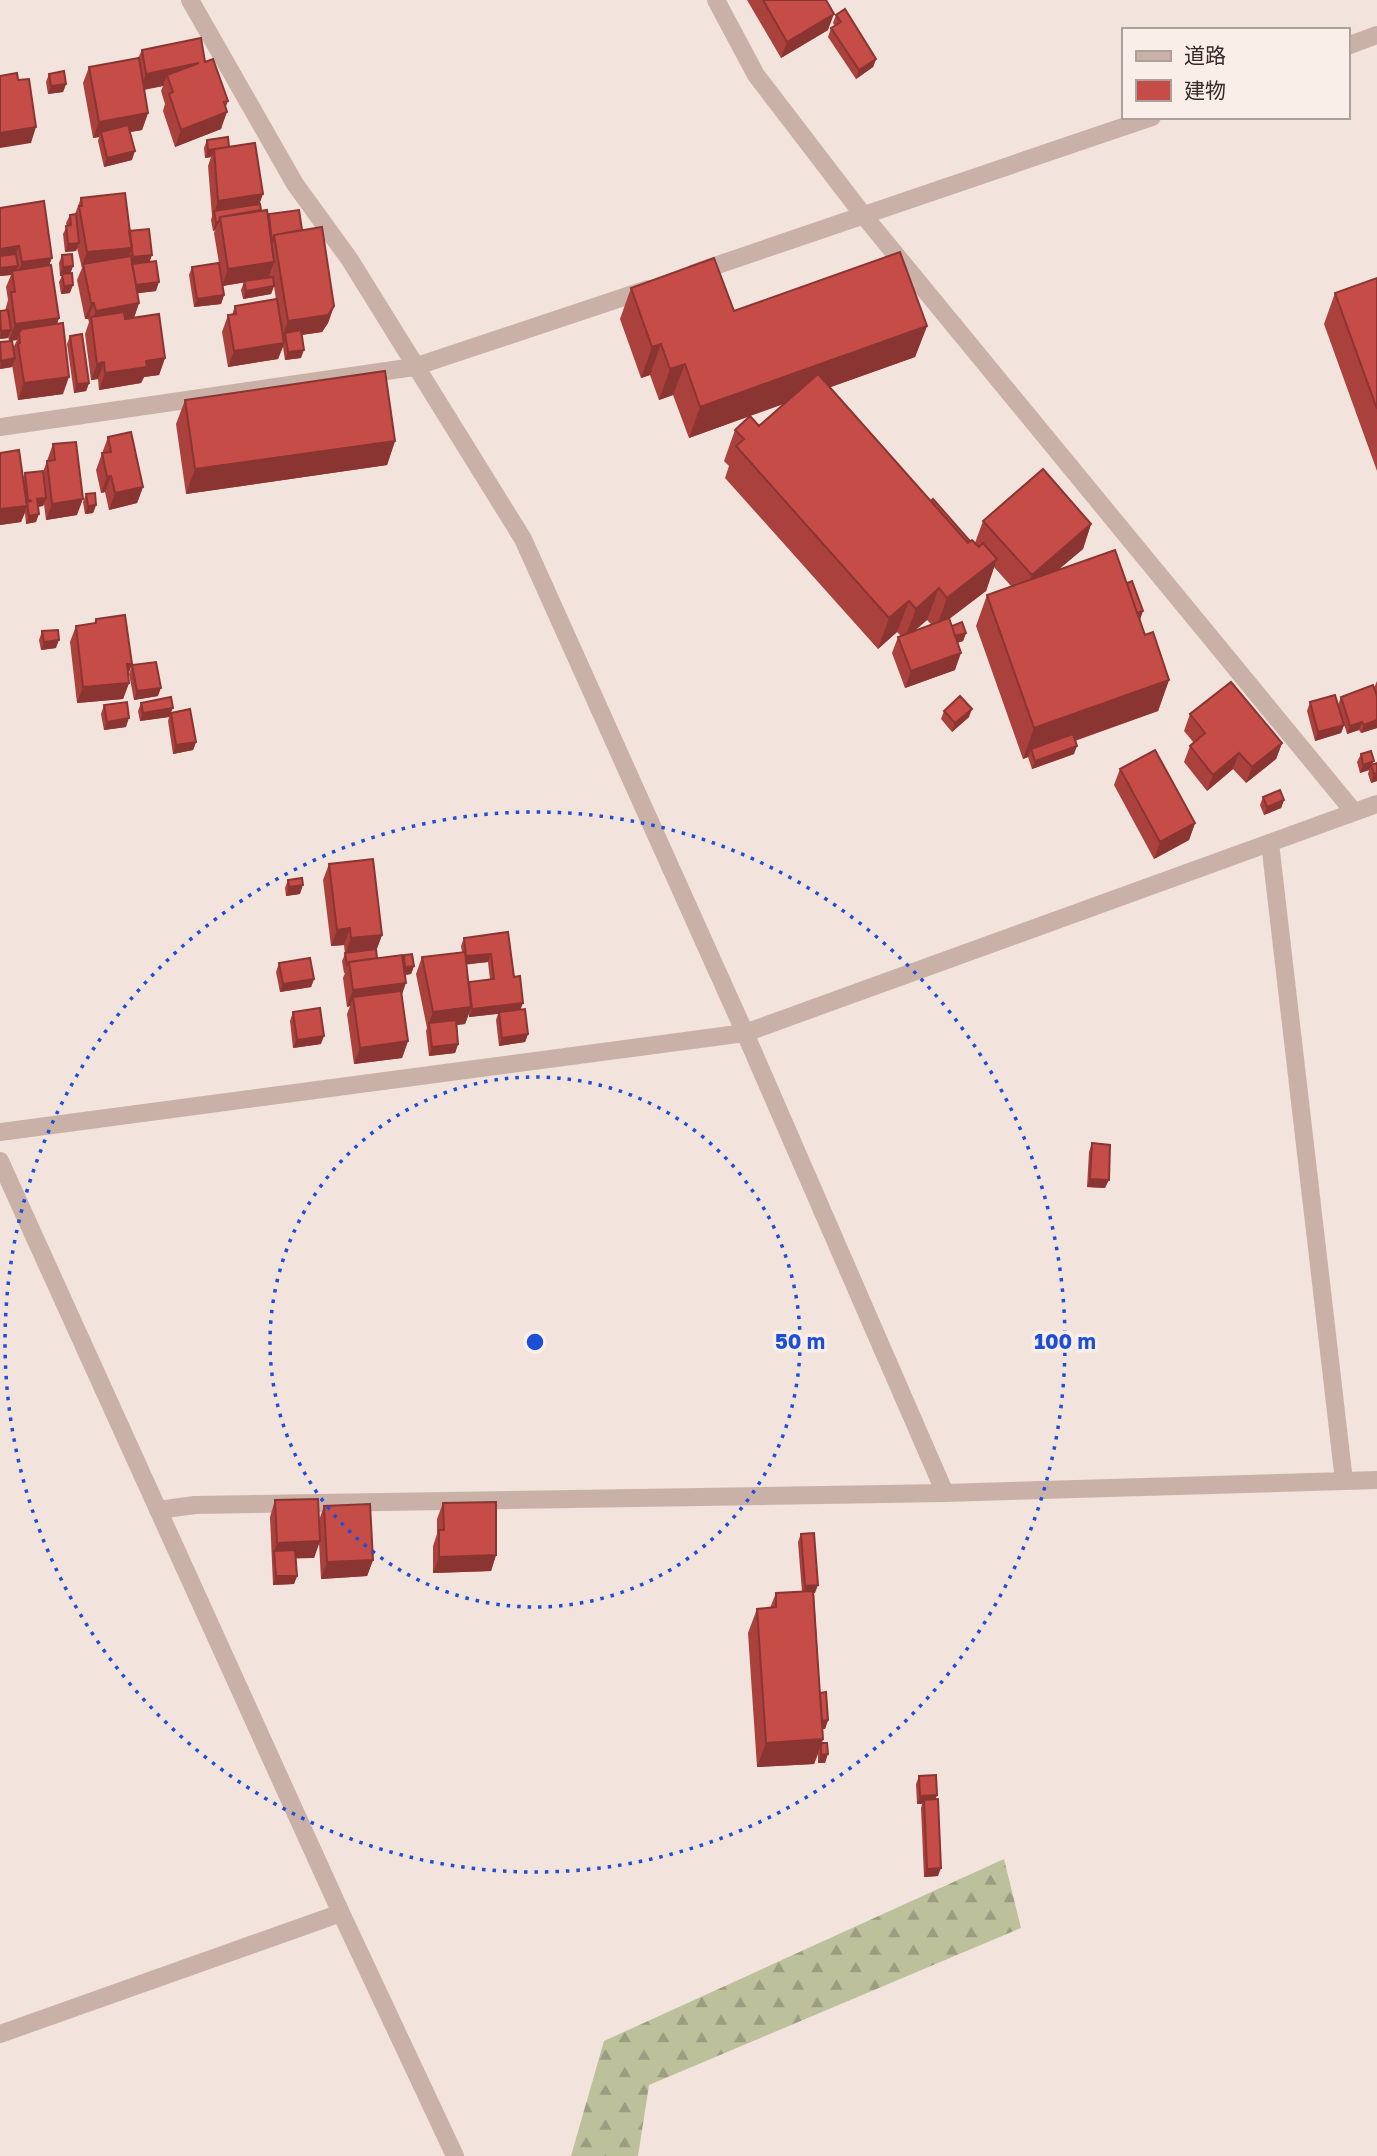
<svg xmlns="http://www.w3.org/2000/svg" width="1377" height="2156" viewBox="0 0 1377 2156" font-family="'Golos Text','Noto Sans JP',sans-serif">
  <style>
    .forest { fill: url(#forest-firs) }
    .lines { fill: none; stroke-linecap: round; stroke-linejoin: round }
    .minor { stroke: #cab1a8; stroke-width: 18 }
    .wall { fill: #aa413d; fill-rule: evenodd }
    .shaded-wall { fill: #8b3532 }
    .building { fill: #c64c47; stroke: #8b3532; stroke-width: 2 }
    .ring { fill: none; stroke: #1d4ed8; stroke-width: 3.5; stroke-dasharray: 3.5 7 }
    .centre { fill: #1d4ed8; stroke: #faeee9; stroke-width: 3.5 }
    .ring-label { font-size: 21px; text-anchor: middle; font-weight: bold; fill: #1d4ed8; stroke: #faeee9; stroke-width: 7; stroke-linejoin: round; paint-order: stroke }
  </style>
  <defs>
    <pattern id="forest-firs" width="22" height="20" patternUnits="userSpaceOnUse" patternTransform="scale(1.75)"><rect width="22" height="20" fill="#bcc19c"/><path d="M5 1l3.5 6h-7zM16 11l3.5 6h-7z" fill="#9a9d7f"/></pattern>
  </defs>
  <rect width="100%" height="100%" fill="#f2e3dc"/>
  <path class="forest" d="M1004,1859L1021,1928L649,2085L638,2156H571L604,2041Z"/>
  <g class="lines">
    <path class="minor" d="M190,0L295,184L350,260L523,539L745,1033L945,1493
      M716,0L756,75L864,216L1354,812
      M1347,46L1377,35
      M694,273L1152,117
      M0,427L414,367L648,289
      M1270,843L1344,1481
      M0,1132L745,1033L1377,804
      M0,1161L341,1913L455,2156
      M158,1510L195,1505L945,1493L1377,1480
      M0,2034L341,1913"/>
  </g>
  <path class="wall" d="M747,0H826L828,30L781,58Z
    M836,15L876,59L873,67L856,79L828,37L831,28L835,26L833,23Z
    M142,50L205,62L226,107L221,129L175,147L163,111L165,104L161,91L163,86L144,90L148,113L142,130L130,132L132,160L104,167L98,141L99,137L93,138L83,83L89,67L138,58Z
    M49,74L66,84L63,92L48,94L46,82Z
    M207,140L229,147L259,204L261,210L268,216L269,214L302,230L334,306L328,323L322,332L302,335L301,358L285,360L283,347L278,359L228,367L222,332L228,315H232L235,306L276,300L274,286L271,294L243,299L241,290L244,282L223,286L224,295L221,304L194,307L189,275L192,267L219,263L214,233L215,230L213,231L211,220L212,216L208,166L211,157L205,158L204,148Z
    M81,198L129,231L150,261L156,291L137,293L139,303L134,318L165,358L159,375L144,377L141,383L99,390L98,379L91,380L85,334L89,322L88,319H85L77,280L82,268L77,248L76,251L65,252L63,234L67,226L66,223L70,215L75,214Z
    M0,208L49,265L59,318L57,324L63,394L18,400L12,365V367L0,369V342L13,348L17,340L9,341L8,336V338L0,339V311H5L8,300L6,287L11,275L0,276Z
    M62,255L73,266L70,273V293L61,294L59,282L62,276H60L59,263Z
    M1377,278V471L1324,324L1335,293Z
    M631,288L734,311L927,326L915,357L830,387L968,543H975L983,521L1091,524L1083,549L1058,570L1139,620L1145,635L1169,680L1158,711L1075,741L1074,754L1032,769L1028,757L1023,759L976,626L987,595L1011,586L994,567L986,591L949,619L952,626L966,633L963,641L957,643L955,670L905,688L892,653L898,637L901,636L897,632L878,649L725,478L729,466L724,461L735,430L759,426L785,403L689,438L673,395L659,400L650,375L641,378L620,319ZM927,620L932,625L914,631Z
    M70,336L89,383L86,391L74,393L67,344Z
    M185,400L395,441L387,465L186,494L176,424Z
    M108,437L143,487L137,503L109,510L105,492L101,493L96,470Z
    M53,444L77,515L46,520L44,504L43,506L38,507L36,522L26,524L25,513L21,522L0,525V453L23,479L25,473L43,472Z
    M86,494L96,505L93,513L85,514L83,502Z
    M96,619L132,664L128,675L129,683L123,699L77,703L70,642L76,626L94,623Z
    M42,631L56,648L41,650L39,640Z
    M132,665L158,696L134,700L129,674Z
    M1377,681V728L1361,733L1359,730L1347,734L1342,717L1344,725L1341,733L1315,741L1307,711L1310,702L1338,705L1341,697L1374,688Z
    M141,703L171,712L196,742L193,750L173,754L168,721L169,717L140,721L138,711Z
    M104,705L126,727L104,730L101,714Z
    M944,711L969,717L952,732L941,719Z
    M1190,714L1282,743L1276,759L1246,783L1233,769L1207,791L1184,762L1190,746L1194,743L1184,731Z
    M1361,754L1372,765L1377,781L1371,783L1368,774L1369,770L1360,773L1357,762Z
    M1120,769L1195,823L1189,840L1154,859L1114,785Z
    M1263,797L1284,800L1281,808L1264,815L1260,805Z
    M329,864L382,935L376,951L377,958H403L404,955L414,966L411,974L405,975L402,995L408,1041L402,1058L354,1064L347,1014L350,1006L347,1007L343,978L345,973H344L342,961L345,954L344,945L331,946L323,880Z
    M288,880L300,894L286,896L285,888Z
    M508,932L514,977L520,1010L528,1034L525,1042L499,1046L496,1020L498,1014L469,1017V1014L465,1024L456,1025L458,1044L455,1053L429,1056L426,1031L427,1028L416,974L422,957L462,952L461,946L464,938ZM488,962L490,980L468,984L466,964Z
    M279,963L314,979L311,987L280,992L276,972Z
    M293,1012L321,1044L293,1048L290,1021Z
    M1092,1143L1105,1188L1087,1187L1089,1152Z
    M275,1500L319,1520L324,1506L373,1560L367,1576L321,1579L319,1543L314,1558H296L297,1576L294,1584L273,1585L270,1517Z
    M443,1503L496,1555L491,1571L433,1573V1546L437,1534V1519Z
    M801,1534L815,1593H814L820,1693L828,1720L825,1729H822L823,1739L822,1743L825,1763H818V1754L814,1764L757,1767L748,1633L757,1609L770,1608L776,1593L802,1592L798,1542Z
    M919,1776L937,1795L935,1799L938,1876L924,1877L921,1808L922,1804H917L916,1784Z"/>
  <path class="shaded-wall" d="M834,14L828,30L781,58L787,42Z
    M876,59L873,67L856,79L859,70Z
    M199,63L167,75L163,86L140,90L146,74Z
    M66,84L63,92L48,94L51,86Z
    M228,101L223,114L227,112L221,129L175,147L181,130Z
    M148,113L142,130L102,137L101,132L99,137L93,138L99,122Z
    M36,127L31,143L0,148V133Z
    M214,149L211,157L205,158L208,150Z
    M135,151L132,160L104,167L107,158Z
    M263,194L257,211L214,213L218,201Z
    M216,222H219L215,230L213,231Z
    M79,243L76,251L65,252L68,244Z
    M19,246L13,263L0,264V249Z
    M132,248L126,265L83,264L81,268L87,252Z
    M152,255L149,264L130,266L133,257Z
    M52,258L46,274L16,279L22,262Z
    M274,262L268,279L222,286L228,269Z
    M18,266L15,274L12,271L11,275L0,276V268Z
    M73,266L70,275L60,276L63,267Z
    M159,282L156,291L132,294L135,285Z
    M73,285L70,293L61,294L64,286Z
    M274,286L271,294L243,299L246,291Z
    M224,295L221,304L194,307L197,299Z
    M91,303H94L88,319H85Z
    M139,303L133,320L91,324L96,311Z
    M334,306L328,323L322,332L286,337L285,333L283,337L282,338L288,321Z
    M59,318L53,334L19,333L17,340L9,341L15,324Z
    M927,326L915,357L689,438L700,407Z
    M11,330L8,338L0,339L1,331Z
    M284,343L278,359L228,367L234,351Z
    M661,344L650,375L641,378L652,347Z
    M304,350L301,358L285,360L288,352Z
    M15,358L12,367L0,369L1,361Z
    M165,358L159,375L144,377L141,383L99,390L105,373L146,361Z
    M104,362L98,379L91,380L97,364Z
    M685,364L673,395L659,400L670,369Z
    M69,377L63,394L18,400L24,383Z
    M89,383L86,391L74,393L77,384Z
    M395,441L387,465L186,494L195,469Z
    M111,476L105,492L101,493L107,477Z
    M143,487L137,503L109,510L115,493Z
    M46,498L43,506L34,507L37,499Z
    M83,499L77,515L46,520L52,504Z
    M96,505L93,513L85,514L88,506Z
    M27,506L21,522L0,525V509Z
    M39,514L36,522L26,524L29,516Z
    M1091,524L1083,549L1023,599L1032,575Z
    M997,559L986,591L936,629L947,598Z
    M939,588L927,620L904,640L916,609Z
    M909,601L897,632L878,649L889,618Z
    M1143,611L1140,620L1124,618Z
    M966,633L963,641L950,645L954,637Z
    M59,640L56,648L41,650L44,642Z
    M961,653L955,670L905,688L911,671Z
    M127,664H132L126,680Z
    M1169,680L1158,711L1033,755L1031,749L1028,757L1023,759L1034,728Z
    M129,683L123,699L77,703L83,687Z
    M161,688L158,696L134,700L137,691Z
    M173,708L169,717L140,721L143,713Z
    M972,709L969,717L952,732L955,723Z
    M129,718L126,727L104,730L107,722Z
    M1377,720V728L1361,733L1364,725Z
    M1362,722L1359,730L1347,734L1350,726Z
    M1344,725L1341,733L1315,741L1318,732Z
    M196,742L193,750L173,754L176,745Z
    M1282,743L1276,759L1246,783L1252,767Z
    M1077,746L1074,754L1032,769L1035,761Z
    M1239,753L1233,769L1207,791L1213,775Z
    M1374,761L1369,770L1360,773L1363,765Z
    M1377,773V781L1371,783L1374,774Z
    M1284,800L1281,808L1264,815L1267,807Z
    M1195,823L1189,840L1154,859L1160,842Z
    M303,885L300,894L286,896L289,887Z
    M350,928L344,945L331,946L337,930Z
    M382,935L376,951L345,954L351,938Z
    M491,954L488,962L463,965L466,956Z
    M414,966L411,974L402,975L405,967Z
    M314,979L311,987L280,992L283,984Z
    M406,983L400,1000L353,997L350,1006L347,1007L353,990Z
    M523,1003L520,1011L469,1017L472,1009Z
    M471,1007L465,1024L430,1028L429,1023L433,1012Z
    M528,1034L525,1042L499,1046L502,1038Z
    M324,1036L321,1044L293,1048L297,1040Z
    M408,1041L402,1058L354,1064L360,1048Z
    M458,1044L455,1053L429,1056L432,1047Z
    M1090,1179L1109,1180L1105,1188L1087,1187Z
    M320,1541L314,1558L275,1559L274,1551L271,1559L277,1543Z
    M496,1555L491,1571L433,1573L439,1557Z
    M373,1560L367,1576L321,1579L327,1562Z
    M276,1576H297L294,1584L273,1585Z
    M818,1585L815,1593L802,1594L805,1586Z
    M828,1720L825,1729H812L815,1721Z
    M823,1739L814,1764L757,1767L766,1743Z
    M828,1754L825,1763H818L821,1755Z
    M937,1795L934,1804L924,1800L922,1804H917L920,1796Z
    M941,1868L938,1876L924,1877L927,1869Z"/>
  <path class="building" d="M763,0H826L834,14L787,42Z
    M845,9L876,59L859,70L831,28L841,22L836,15Z
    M201,38L205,62L213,59L228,101L224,102L227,112L181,130L169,94L173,92L167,75L199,63L146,74L142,50Z
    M139,58L148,113L99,122L89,67Z
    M64,71L66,84L51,86L49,74Z
    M17,73L18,80L29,79L36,127L0,133V76Z
    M128,125L135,151L107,158L101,132Z
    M228,137L229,147L208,150L207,140Z
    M255,143L263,194L218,201L214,149Z
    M125,193L132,248L87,252L79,206H82L81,198Z
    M44,201L52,258L22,262L19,246L0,249V208Z
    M260,204L261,210L220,217L219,222H216L214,211Z
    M267,210L274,262L228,269L220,217Z
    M299,210L302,230L274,235L272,243L269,214Z
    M76,214L79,243L68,244L66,226L71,225L70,215Z
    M322,227L334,306L328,315L288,321L274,235Z
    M149,229L152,255L133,257L129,231Z
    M900,252L927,326L700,407L685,364L670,369L661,344L652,347L631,288L714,258L734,311Z
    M16,254L18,266L0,268V256Z
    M72,254L73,266L63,267L62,255Z
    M131,256L139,303L96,311L94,303H91L83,264Z
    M156,261L159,282L136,285L132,264Z
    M219,263L224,295L197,299L192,267Z
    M51,265L59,318L15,324L11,292H15L12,271Z
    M72,273L73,285L64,286L62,274Z
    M273,277L274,286L246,291L244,281Z
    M1377,278V409L1335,293Z
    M277,299L284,343L234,351L228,315L236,314L235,306Z
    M8,310L11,330L1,331L0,311Z
    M124,312L125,319L159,314L165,358L146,361L147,367L105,373L104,362L97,364L91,317Z
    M63,323L69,377L24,383L18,344L20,343L19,333L22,329Z
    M301,330L304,350L288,352L285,333Z
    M82,334L89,383L77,384L70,336Z
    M12,341L15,358L1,361L0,342Z
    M385,371L395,441L195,469L185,400Z
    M818,374L968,543L972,540L979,547L983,543L997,559L947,598L939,588L916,609L909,601L889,618L736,446L744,439L735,430L750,416L759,426Z
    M131,432L143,487L115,493L111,476L107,477L102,453L111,452L108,437Z
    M76,442L83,499L52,504L47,461L55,460L53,444Z
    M19,450L27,506L0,509V453Z
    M1043,469L1091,524L1032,575L983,521Z
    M43,471L46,498L37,499L39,514L29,516L27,502L32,501L28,500L25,473Z
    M95,493L96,505L88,506L86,494Z
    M933,499L969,540L967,542L931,501Z
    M1115,550L1145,635L1153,632L1169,680L1034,728L987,595Z
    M1132,581L1143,611L1137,613L1127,583Z
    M125,615L132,664H127L129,683L83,687L76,626L96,623V619Z
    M949,618L961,653L911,671L898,637Z
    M962,622L966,633L955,636L952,626Z
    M58,630L59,640L44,642L42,631Z
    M156,662L161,688L137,691L132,665Z
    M1231,682L1282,743L1252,767L1239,753L1213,775L1190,746L1205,733L1190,714Z
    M1373,685L1377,696V720L1364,725L1362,722L1350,726L1341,697Z
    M1335,695L1344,725L1318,732L1310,702Z
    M960,696L972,709L955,723L944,711Z
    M171,697L173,708L143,713L141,703Z
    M127,702L129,718L107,722L104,705Z
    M190,709L196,742L176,745L171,713Z
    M1073,734L1077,746L1035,761L1031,749Z
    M1155,750L1195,823L1160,842L1120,769Z
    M1371,751L1374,761L1363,765L1361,754Z
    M1377,763V773L1374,774L1371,765Z
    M1280,790L1284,800L1267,807L1263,797Z
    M373,859L382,935L351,938L350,928L337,930L329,864Z
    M302,878L303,885L289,887L288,880Z
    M508,932L514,977L520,976L523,1003L472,1009L469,982L494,979L491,954L466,956L464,938Z
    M376,949L377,958L349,962L347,965L345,953Z
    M465,952L471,1007L433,1012L422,957Z
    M412,954L414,966L405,967L404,955Z
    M402,955L406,983L353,990L349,962Z
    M310,958L314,979L283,984L279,963Z
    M401,991L408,1041L360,1048L353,997Z
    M320,1008L324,1036L297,1040L293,1012Z
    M525,1009L528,1034L502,1038L499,1012Z
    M456,1020L458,1044L432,1047L429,1023Z
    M1092,1143L1110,1145L1109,1180L1090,1179Z
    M318,1499L320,1541L277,1543L275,1500Z
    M496,1502V1555L439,1557V1530H444L443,1503Z
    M370,1504L373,1560L327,1562L324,1506Z
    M814,1533L818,1585L805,1586L801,1534Z
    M295,1550L297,1576H276L274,1551Z
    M813,1591L823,1739L766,1743L757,1609L776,1607V1593Z
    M826,1692L828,1720L822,1721L820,1693Z
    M822,1743H827L828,1754L821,1755V1746Z
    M936,1775L937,1795L920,1796L919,1776Z
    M938,1799L941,1868L927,1869L924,1800Z"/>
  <g class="ring">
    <circle cx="535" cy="1342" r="265"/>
    <circle cx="535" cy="1342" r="530"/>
  </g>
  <circle cx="535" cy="1342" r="10" class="centre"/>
  <g class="ring-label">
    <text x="800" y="1349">50 m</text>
    <text x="1065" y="1349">100 m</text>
  </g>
  <rect x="1122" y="28" width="228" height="91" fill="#faeee9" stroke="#aca09c" stroke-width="2"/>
  <rect x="1136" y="51" width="35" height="10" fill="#cab1a8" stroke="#aca09c" stroke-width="2"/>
  <text x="1184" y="63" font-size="21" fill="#372a28">道路</text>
  <rect x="1136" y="80" width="35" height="21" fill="#c64c47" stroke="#aca09c" stroke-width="2"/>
  <text x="1184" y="98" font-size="21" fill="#372a28">建物</text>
</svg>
